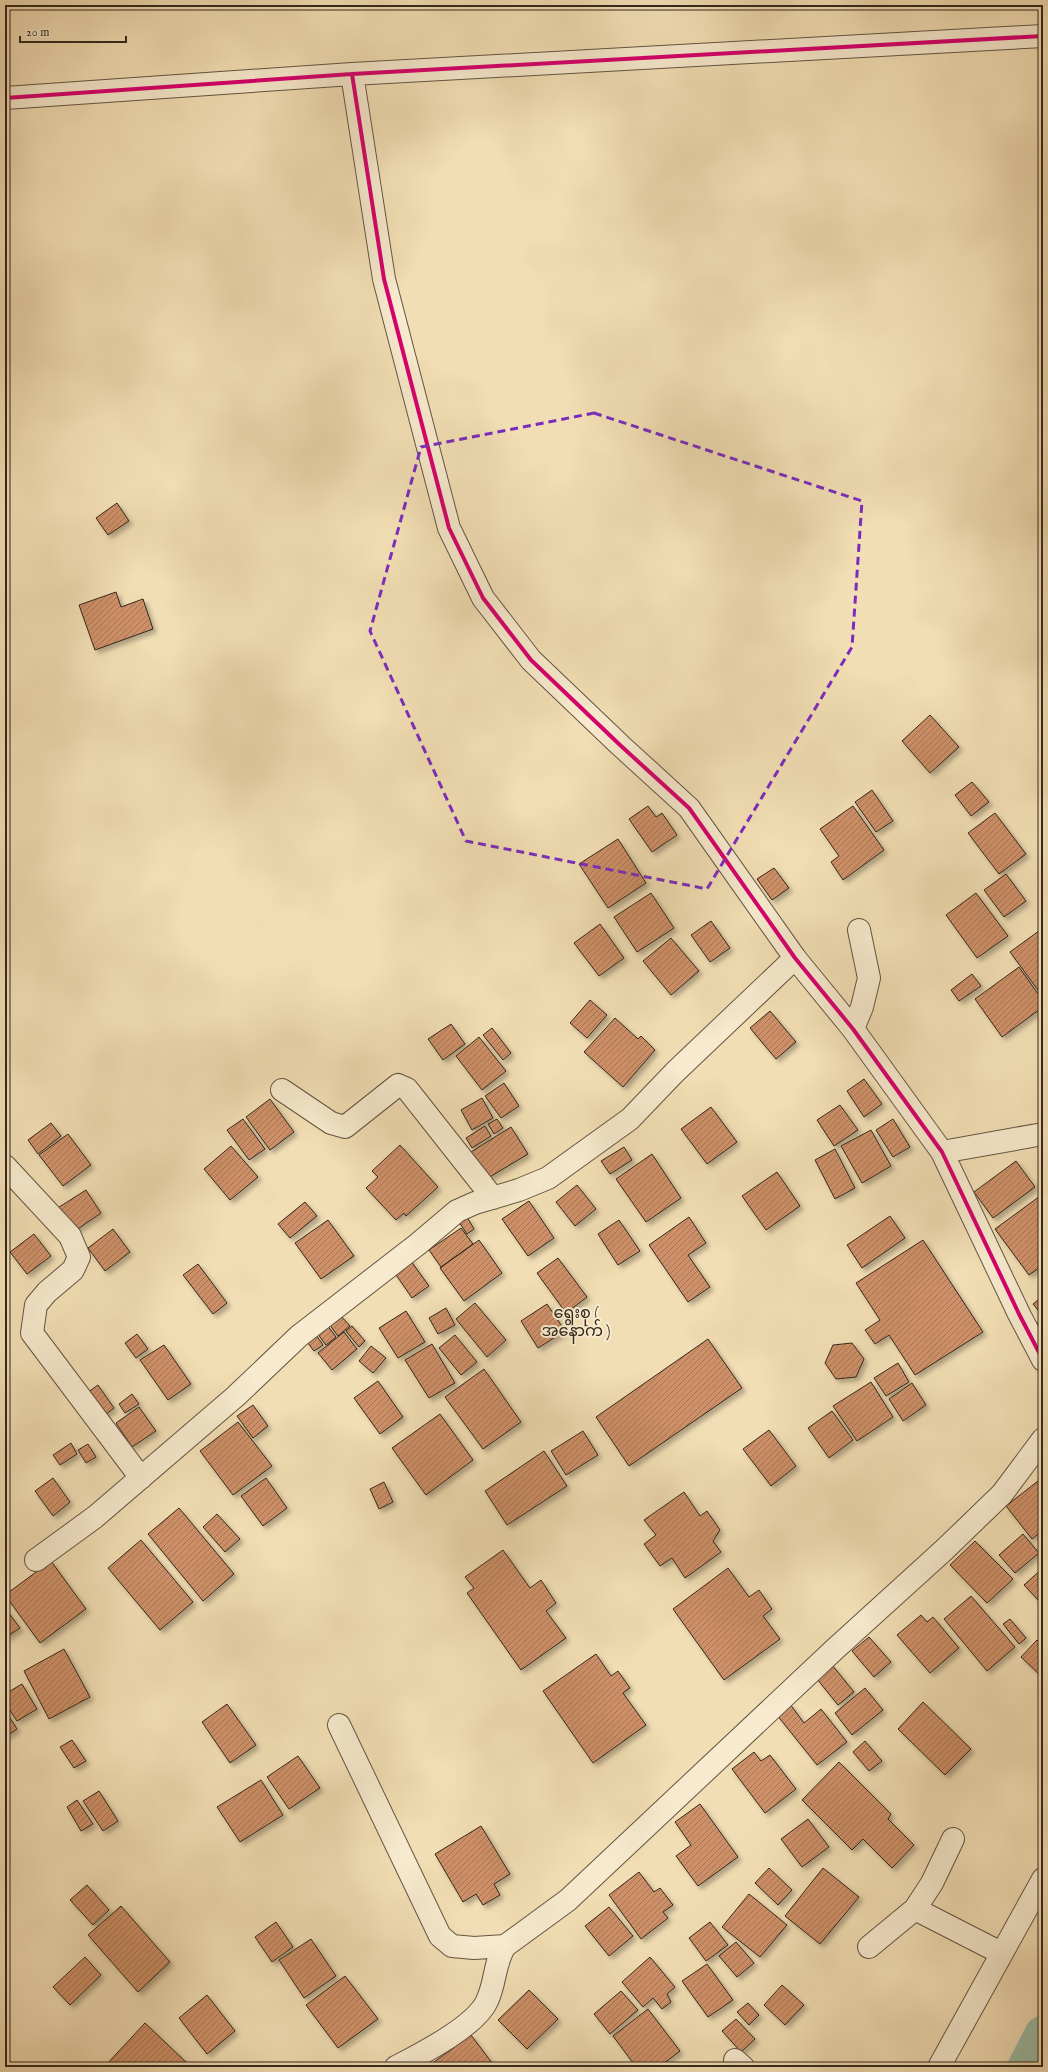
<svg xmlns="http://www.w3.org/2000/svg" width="1048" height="2072" viewBox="0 0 1048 2072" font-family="'IM FELL English','Noto Sans Myanmar',serif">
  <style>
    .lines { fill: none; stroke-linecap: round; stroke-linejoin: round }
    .canal { stroke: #9cbda8; stroke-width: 37 }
    .building { fill: url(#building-hatch); stroke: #33271c; filter: url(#shadow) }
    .minor-casing { stroke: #635542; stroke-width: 24 }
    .tertiary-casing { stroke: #635542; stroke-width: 24 }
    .minor { stroke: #f7eace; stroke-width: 22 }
    .tertiary { stroke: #f7eace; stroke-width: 22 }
    .cycleway-casing { stroke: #f7eace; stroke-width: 6 }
    .cycleway { stroke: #d6006c; stroke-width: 4 }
    .marked { fill: none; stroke: #7b2cbf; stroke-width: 3; stroke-dasharray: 8 5; stroke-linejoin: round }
    .labels { text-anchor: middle; stroke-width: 4; stroke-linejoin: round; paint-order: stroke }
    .quarter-label { font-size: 16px; fill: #33271c; stroke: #f7eace }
  </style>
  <defs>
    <pattern id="building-hatch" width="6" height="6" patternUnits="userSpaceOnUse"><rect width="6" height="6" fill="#ce9067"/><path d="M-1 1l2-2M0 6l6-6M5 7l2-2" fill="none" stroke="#a87654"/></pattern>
    <filter id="shadow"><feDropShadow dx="3.5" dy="3.5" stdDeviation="2" flood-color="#0004"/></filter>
  </defs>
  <rect width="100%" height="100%" fill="#f2deb4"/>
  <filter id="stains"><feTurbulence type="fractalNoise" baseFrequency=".005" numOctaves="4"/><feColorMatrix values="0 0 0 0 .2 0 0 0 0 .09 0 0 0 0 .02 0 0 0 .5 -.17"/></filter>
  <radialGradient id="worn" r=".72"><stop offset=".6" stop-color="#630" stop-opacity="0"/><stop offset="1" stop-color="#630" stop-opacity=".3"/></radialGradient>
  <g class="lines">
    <path class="canal" d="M1026,2067L1043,2034"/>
  </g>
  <path class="building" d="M117,503L129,521L108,535L96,518Z
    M116,592L121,607L143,599L153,629L95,650L79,605Z
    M930,715L959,747L930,773L902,741Z
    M972,782L989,802L971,816L955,795Z
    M872,790L893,821L876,832L855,802Z
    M648,806L656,817L662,813L677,835L652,852L629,819Z
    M853,806L884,850L843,880L831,862L839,856L820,829Z
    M995,813L1026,854L999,874L968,833Z
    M618,839L646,883L608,908L579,864Z
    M774,868L789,888L772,900L757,879Z
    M1006,874L1026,901L1004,917L984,890Z
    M651,893L674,928L637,952L614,917Z
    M976,893L1008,936L977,958L946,915Z
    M711,921L730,948L710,962L691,935Z
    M600,924L624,958L599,976L574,943Z
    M1043,928V997L1010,952Z
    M671,938L699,971L671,995L643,961Z
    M1019,967L1043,1001V1007L1002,1037L975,999Z
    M972,974L981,986L959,1001L951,990Z
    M590,1000L607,1015L587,1038L570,1023Z
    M770,1011L796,1042L776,1059L750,1028Z
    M615,1018L638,1039L641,1036L655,1050L623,1087L584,1052Z
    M451,1024L465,1044L443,1060L428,1039Z
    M492,1028L511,1053L503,1060L483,1035Z
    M479,1037L506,1071L482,1090L456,1056Z
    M864,1079L882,1104L864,1117L847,1091Z
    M504,1083L519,1106L501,1118L485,1096Z
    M482,1098L493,1118L472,1130L461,1110Z
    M270,1099L294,1132L270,1150L246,1117Z
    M840,1105L858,1130L834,1146L817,1120Z
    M711,1107L737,1142L707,1164L681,1129Z
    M243,1119L265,1149L249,1160L227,1130Z
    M497,1119L503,1128L494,1134L488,1124Z
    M893,1119L910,1147L893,1157L876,1130Z
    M51,1123L61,1136L38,1154L28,1140Z
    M485,1126L491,1136L472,1148L466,1138Z
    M511,1127L528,1154L483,1181L466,1155Z
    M871,1130L891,1166L862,1183L841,1146Z
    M68,1134L91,1165L63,1186L39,1155Z
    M400,1145L438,1187L406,1216L404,1213L396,1220L366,1188L378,1177L372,1171Z
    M231,1146L258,1177L230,1200L204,1169Z
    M624,1147L632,1160L610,1174L601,1161Z
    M835,1149L855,1188L835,1199L815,1160Z
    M652,1154L681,1198L646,1222L616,1179Z
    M1016,1161L1035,1187L993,1218L974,1192Z
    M777,1172L800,1206L766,1230L742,1196Z
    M577,1185L596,1209L575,1226L556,1202Z
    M86,1190L101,1213L72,1233L56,1209Z
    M1040,1196L1043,1201V1265L1029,1275L995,1229Z
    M529,1201L554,1238L528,1256L502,1219Z
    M305,1202L317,1216L290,1238L278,1224Z
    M890,1216L905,1238L862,1268L847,1245Z
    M467,1217L474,1229L467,1234L459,1222Z
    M689,1217L706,1243L688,1255L710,1287L688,1302L649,1245Z
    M328,1220L354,1256L321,1279L295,1243Z
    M619,1220L640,1251L618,1265L598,1234Z
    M461,1228L473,1244L441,1267L429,1250Z
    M113,1229L130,1252L105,1271L88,1248Z
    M34,1234L51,1256L27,1274L10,1252Z
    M479,1240L502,1273L464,1301L440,1268Z
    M923,1240L983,1332L915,1375L889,1335L875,1344L865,1330L880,1320L856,1283Z
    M408,1257L429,1286L412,1298L392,1269Z
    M558,1258L587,1297L566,1313L537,1273Z
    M198,1264L227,1303L213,1314L183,1275Z
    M1043,1296V1316L1033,1304Z
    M475,1303L506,1340L487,1357L456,1319Z
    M547,1304L565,1331L538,1348L521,1321Z
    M446,1308L455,1325L438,1334L429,1318Z
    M406,1311L425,1342L398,1358L379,1328Z
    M340,1315L350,1326L338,1336L329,1324Z
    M1043,1319V1333L1039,1336L1032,1327Z
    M327,1325L336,1337L326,1345L317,1333Z
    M352,1326L365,1341L359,1347L346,1331Z
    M344,1332L357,1349L332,1370L318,1353Z
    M137,1334L148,1349L136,1358L125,1343Z
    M316,1335L323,1345L314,1351L307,1342Z
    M455,1335L477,1362L461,1375L439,1348Z
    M708,1339L742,1388L629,1466L596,1417Z
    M852,1343L864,1359L856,1377L836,1379L825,1363L833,1345Z
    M432,1344L455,1383L429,1398L405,1360Z
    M164,1345L191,1384L168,1400L140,1360Z
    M371,1346L386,1358L373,1373L359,1361Z
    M898,1363L909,1382L886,1396L874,1378Z
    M484,1369L521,1422L483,1449L445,1397Z
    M378,1381L403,1417L380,1434L354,1398Z
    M871,1382L893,1417L857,1441L833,1406Z
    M912,1383L926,1405L903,1421L889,1399Z
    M98,1385L114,1408L101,1418L84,1395Z
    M132,1394L139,1404L125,1413L119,1404Z
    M253,1405L268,1426L253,1438L237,1416Z
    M139,1407L156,1431L132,1447L116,1423Z
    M832,1411L853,1440L829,1458L808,1428Z
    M440,1414L473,1460L426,1495L392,1448Z
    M238,1422L272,1466L233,1495L200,1451Z
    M769,1430L796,1466L771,1486L743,1449Z
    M583,1431L598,1455L566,1475L551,1451Z
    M71,1443L77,1454L60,1465L53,1455Z
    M88,1444L96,1457L86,1463L78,1450Z
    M544,1451L567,1486L507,1525L485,1491Z
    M53,1478L70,1502L53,1516L35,1491Z
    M266,1478L287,1508L263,1526L241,1496Z
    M1038,1481L1043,1487V1530L1032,1539L1006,1506Z
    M384,1482L393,1502L379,1509L370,1489Z
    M684,1492L700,1516L707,1511L720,1530L713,1541L721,1552L685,1578L672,1558L660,1566L644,1544L656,1535L644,1520Z
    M179,1508L234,1574L203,1601L148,1534Z
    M217,1514L240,1539L225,1552L203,1527Z
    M1023,1534L1039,1553L1015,1573L999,1555Z
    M141,1540L193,1602L160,1630L108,1568Z
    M975,1541L1013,1579L987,1603L950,1565Z
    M503,1550L530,1588L541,1580L556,1603L546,1611L566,1638L521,1670L467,1593L474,1588L465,1577Z
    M51,1561L86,1609L40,1643L5,1595Z
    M728,1568L749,1597L759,1590L772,1609L763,1616L780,1639L724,1680L673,1609Z
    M1043,1568V1597L1039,1601L1024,1585Z
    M971,1596L1015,1647L987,1671L944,1619Z
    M5,1608L20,1628L5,1638Z
    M921,1615L927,1622L933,1617L959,1648L930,1673L897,1635Z
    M1010,1619L1026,1638L1019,1644L1003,1624Z
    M869,1637L891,1662L874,1677L852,1651Z
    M1037,1640L1043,1646V1674L1041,1676L1021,1657Z
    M64,1649L90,1697L49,1719L24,1671Z
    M596,1654L611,1676L618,1671L630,1688L623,1693L646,1725L593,1763L543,1691Z
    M833,1666L854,1692L838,1705L817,1679Z
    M22,1684L37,1709L17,1721L5,1703V1694Z
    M865,1688L883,1710L852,1735L835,1713Z
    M923,1702L971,1749L945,1775L898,1729Z
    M227,1704L256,1745L230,1763L202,1722Z
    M790,1704L804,1723L821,1709L847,1742L817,1765L777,1715Z
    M5,1710L17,1729L5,1737Z
    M72,1740L86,1761L74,1768L60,1747Z
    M865,1741L882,1761L869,1771L853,1752Z
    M754,1752L761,1761L770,1755L796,1789L765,1813L732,1769Z
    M298,1756L320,1788L289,1809L267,1777Z
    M839,1762L891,1814L888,1819L914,1845L892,1868L863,1839L852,1850L802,1800Z
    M261,1780L283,1815L240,1842L217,1807Z
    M99,1791L118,1821L103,1831L83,1801Z
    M77,1800L93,1824L81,1831L67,1807Z
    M700,1804L738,1857L698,1886L676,1856L691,1845L675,1822Z
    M808,1819L829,1847L802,1867L781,1839Z
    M481,1826L510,1874L494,1884L500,1895L483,1905L476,1894L463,1902L435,1854Z
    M769,1868L792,1890L778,1905L755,1883Z
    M823,1868L859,1897L820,1944L785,1916Z
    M639,1872L654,1892L660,1888L673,1905L663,1912L668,1918L641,1939L609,1895Z
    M87,1885L109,1910L93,1925L70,1900Z
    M749,1894L787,1925L760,1957L722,1927Z
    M121,1906L170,1962L138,1992L88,1935Z
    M609,1907L633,1936L609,1956L585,1926Z
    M276,1922L293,1947L272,1962L255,1937Z
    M710,1922L728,1945L706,1961L689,1938Z
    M311,1939L336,1976L304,1998L279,1960Z
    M736,1942L754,1963L737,1977L719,1956Z
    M85,1957L101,1975L70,2005L53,1987Z
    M650,1957L675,1987L667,1994L671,2002L662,2009L653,1998L643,2007L622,1982Z
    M707,1964L733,2000L708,2017L682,1981Z
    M345,1976L378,2019L338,2048L306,2005Z
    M782,1985L804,2005L785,2025L764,2005Z
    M529,1990L558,2019L527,2049L498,2020Z
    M621,1991L638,2010L610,2034L594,2014Z
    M207,1995L235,2031L207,2054L179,2018Z
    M748,2003L759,2015L749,2025L737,2012Z
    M648,2009L680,2051L659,2067H636L613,2036Z
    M736,2019L755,2039L741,2052L722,2031Z
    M145,2023L187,2063L183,2067H104Z
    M471,2035L495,2067H437L434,2062Z"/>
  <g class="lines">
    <g class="minor-casing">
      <path id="minor" d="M352,74L384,279L449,528L483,598L531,660L620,745L689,808L795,958L853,1029L942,1152L1019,1314L1043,1360
        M5,98L352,74L1043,36
        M853,1029L862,1007L869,978L859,930
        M282,1090L331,1123L345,1127L398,1085L407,1089L493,1198
        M942,1152L1043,1134
        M5,1166L70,1236L79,1257L73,1270L47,1292L36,1305L32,1333L141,1478
        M36,1560L95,1517L236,1396L299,1336L418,1244L457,1211L475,1203L519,1190L548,1178L630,1119L675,1072L795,958
        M339,1725L440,1936L452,1946L474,1948L505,1946
        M953,1839L932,1883L915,1909L1001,1953
        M869,1947L915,1909
        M735,2060L743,2067
        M396,2067C421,2054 476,2026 487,2001C496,1982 494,1963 505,1946L568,1900L835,1649L944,1550L1002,1494L1043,1439"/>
    </g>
    <g class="tertiary-casing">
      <path id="tertiary" d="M939,2067L1043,1879"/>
    </g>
    <use href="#minor" class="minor"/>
    <use href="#tertiary" class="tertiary"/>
    <g class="cycleway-casing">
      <path id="cycleway" d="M352,74L384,279L449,528L483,598L531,660L620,745L689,808L795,958L853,1029L942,1152L1019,1314L1043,1360
        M5,98L352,74L1043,36"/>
    </g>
    <use href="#cycleway" class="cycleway"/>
  </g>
  <path class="marked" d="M594,413L862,501L852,647L707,889L466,841L370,631L421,447Z"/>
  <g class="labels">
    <g class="quarter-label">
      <text x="576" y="1318">ရွေးစု (<tspan x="576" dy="18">အနောက် )</tspan></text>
    </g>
  </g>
  <rect width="1048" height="2072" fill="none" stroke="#f2deb4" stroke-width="20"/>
  <rect x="6" y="6" width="1036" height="2060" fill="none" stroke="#33271c" stroke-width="2"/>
  <rect x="10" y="10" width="1028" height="2052" fill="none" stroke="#33271c"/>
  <path d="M20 36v6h106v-6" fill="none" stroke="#33271c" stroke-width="2"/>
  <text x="26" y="36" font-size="12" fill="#33271c" stroke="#f7eace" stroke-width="3" paint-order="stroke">20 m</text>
  <rect width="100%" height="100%" filter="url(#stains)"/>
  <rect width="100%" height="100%" fill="url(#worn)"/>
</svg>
